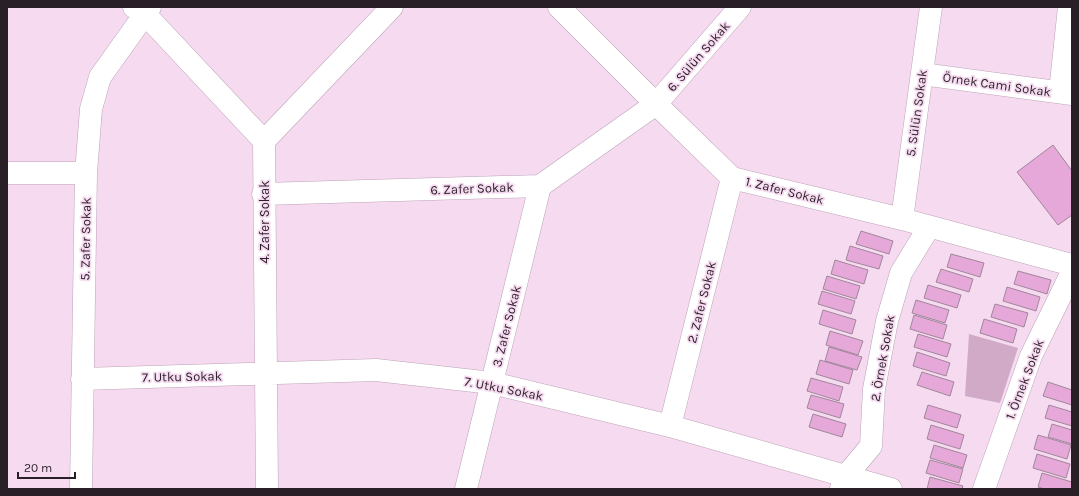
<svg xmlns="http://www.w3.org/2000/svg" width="1079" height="496" viewBox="0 0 1079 496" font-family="Karla,sans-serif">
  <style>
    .green { fill: #d0aac7 }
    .building { fill: #e5a8d8; stroke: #a0879a }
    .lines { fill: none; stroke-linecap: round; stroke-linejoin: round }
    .minor-casing { stroke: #bda3b7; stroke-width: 23 }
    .minor { stroke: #fff; stroke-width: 22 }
    .labels { text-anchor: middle; stroke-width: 3.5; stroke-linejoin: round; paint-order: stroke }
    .street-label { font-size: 13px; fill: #291f27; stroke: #f6dbf0 }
  </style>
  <rect width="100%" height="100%" fill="#f6dbf0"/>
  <path class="green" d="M969,334L1018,348L1000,403L965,396Z"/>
  <path class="building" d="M1053,145L1072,171V215L1058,225L1017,172Z
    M861,231L893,241L889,254L856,244Z
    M850,246L883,256L879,269L846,260Z
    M951,254L984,263L980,277L947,267Z
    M835,260L868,270L864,284L831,274Z
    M941,269L973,279L969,292L936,282Z
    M1018,271L1051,280L1047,294L1014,284Z
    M827,276L860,286L856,299L823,289Z
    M928,285L961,295L957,308L924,298Z
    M1007,287L1040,297L1036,311L1003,301Z
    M822,291L855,301L851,314L818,304Z
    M916,300L949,310L945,323L912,313Z
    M995,304L1028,313L1024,327L991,317Z
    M823,310L856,320L852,334L819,324Z
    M914,315L947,325L943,339L910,329Z
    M984,319L1017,329L1013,343L980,333Z
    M830,331L863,341L858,355L826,345Z
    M918,334L951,344L947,357L914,347Z
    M829,347L862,357L857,370L825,361Z
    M917,352L950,363L946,376L913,366Z
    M820,360L853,370L849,384L816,374Z
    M922,372L954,382L950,396L917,385Z
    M811,378L843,387L839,401L807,391Z
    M1048,382L1072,390V405L1043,396Z
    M811,395L844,404L840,418L807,408Z
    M928,405L961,415L957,428L924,418Z
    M1049,405L1072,412V426L1045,418Z
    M813,414L846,424L842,437L809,427Z
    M1052,424L1072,430V444L1048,437Z
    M931,425L964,435L960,449L927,439Z
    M1038,435L1071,445L1067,459L1034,449Z
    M934,445L967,455L963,468L930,458Z
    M1037,454L1070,464L1066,478L1033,468Z
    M930,460L963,469L959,483L926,473Z
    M1042,473L1072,482V489H1045L1038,487Z
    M930,477L963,486L962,489H927Z"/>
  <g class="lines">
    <g class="minor-casing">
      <path id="minor" d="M134,7L144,13L264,141
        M559,7L656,104L732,178L902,219L1072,265
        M922,74L1072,94
        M1060,92L1069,7
        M7,173H86
        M263,194L540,186L656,104L740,7
        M902,219L931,7
        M82,379L376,370L492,383L670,426L891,489
        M670,426L732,178
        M81,489L86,173L91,109L100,77L150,7
        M267,489L264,141L392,7
        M466,489L540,186
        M841,489L845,477L871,446L874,389L887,321L901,273L929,227
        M984,489L1031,356L1072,272"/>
    </g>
    <use href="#minor" class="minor"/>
  </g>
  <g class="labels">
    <g class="street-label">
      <text transform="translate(698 56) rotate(-49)" y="5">6. Sülün Sokak</text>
      <text transform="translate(997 84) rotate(8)" y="5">Örnek Cami Sokak</text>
      <text transform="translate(916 113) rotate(-82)" y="5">5. Sülün Sokak</text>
      <text transform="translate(472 188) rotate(-2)" y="5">6. Zafer Sokak</text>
      <text transform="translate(785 190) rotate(14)" y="5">1. Zafer Sokak</text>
      <text transform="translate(264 222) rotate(-90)" y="5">4. Zafer Sokak</text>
      <text transform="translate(85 239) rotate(-89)" y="5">5. Zafer Sokak</text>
      <text transform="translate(701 302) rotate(-76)" y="5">2. Zafer Sokak</text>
      <text transform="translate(506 326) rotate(-76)" y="5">3. Zafer Sokak</text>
      <text transform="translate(882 358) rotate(-80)" y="5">2. Örnek Sokak</text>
      <text transform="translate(182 376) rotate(-1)" y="5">7. Utku Sokak</text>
      <text transform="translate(1024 379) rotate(-69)" y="5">1. Örnek Sokak</text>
      <text transform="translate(504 388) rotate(11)" y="5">7. Utku Sokak</text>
    </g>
  </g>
  <rect width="1079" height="496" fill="none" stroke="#291f27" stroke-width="16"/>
  <path d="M18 472v6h57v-6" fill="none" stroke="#291f27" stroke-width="2"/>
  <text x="24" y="472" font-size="12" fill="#291f27" stroke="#f6dbf0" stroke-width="3" paint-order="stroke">20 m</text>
</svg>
